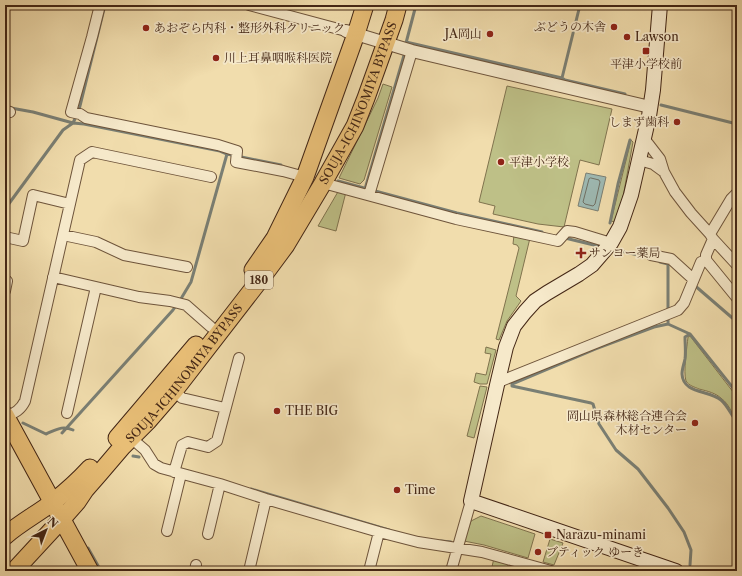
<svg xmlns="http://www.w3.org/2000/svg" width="742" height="576" viewBox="0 0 742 576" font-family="'Libre Caslon Text','Noto Serif JP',serif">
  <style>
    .green { fill: #bec087; stroke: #80734e }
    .water { fill: #9ebab4; stroke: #7a7f74 }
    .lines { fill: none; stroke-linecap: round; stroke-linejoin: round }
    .shore { stroke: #707064; stroke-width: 1 }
    .stream { stroke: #7a7f74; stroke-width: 3 }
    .minor-casing { stroke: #6e543b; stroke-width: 12 }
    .tertiary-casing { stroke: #6e543b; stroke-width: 14 }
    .secondary-casing { stroke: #432615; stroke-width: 16 }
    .trunk-casing { stroke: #432615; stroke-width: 19 }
    .minor { stroke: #f6e9ca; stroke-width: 10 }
    .tertiary { stroke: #f6e9ca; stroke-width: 12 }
    .secondary { stroke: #f6e9ca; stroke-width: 14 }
    .trunk { stroke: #e8be76; stroke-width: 17 }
    .poi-dot { fill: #8f2418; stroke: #f6e9ca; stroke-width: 1.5 }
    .labels { text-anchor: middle; stroke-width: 3.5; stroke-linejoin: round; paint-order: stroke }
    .shield { fill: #f6e9ca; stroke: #79604b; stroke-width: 1 }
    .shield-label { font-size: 11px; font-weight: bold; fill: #432615 }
    .poi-label { font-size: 12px; fill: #432615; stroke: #f6e9ca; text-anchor: start }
    .street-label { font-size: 12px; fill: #432615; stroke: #f6e9ca }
  </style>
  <rect width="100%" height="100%" fill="#f1ddad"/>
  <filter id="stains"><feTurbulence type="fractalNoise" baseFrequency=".005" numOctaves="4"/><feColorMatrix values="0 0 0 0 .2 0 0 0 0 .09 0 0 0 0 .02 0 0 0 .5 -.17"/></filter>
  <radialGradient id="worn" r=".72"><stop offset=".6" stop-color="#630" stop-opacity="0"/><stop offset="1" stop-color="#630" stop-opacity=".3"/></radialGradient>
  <path class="green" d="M383,84L392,87L364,180L360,184L339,178L378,98Z
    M507,86L612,109L599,165L580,160L564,227L538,224L493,214L495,206L479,202Z
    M631,140L633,142L623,197L615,222L611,221Z
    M339,190L346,192L336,231L318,226Z
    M514,235L530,238L516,296L521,301L507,321L499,340L496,339L519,248L517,245L513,244Z
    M690,336L737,397V419C731,413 729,404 722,399C716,393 707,391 699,389C695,387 689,386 686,381C683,372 687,347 688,337Z
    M486,347L496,350L487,384H480L474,382L476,373L486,375L491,354L485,353Z
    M480,386L487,387L474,438L467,436Z
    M481,516L535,534L528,558L484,545L464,541L471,521Z
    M550,539L563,543L554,565L543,562Z
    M494,558L509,562L507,565L511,567L509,571H491Z"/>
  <path class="water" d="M586,173L606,177L598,211L578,206Z"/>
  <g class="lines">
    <path class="shore" d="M591,178L599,180L600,182L595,204L593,206L585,204L583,202L589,179Z"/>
    <path class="stream" d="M406,42L562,78L580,5
      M406,43L416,5
      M562,78L565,80L625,94
      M661,105L737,124
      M11,108L33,112L73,123L84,124L220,151L227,154L281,165
      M338,181L457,213L542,232
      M365,189L405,52
      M5,209L63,130L73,123L79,110L105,5
      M610,223L618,184L630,140
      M565,238L602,247
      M612,249L651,258
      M660,262L668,264V324
      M693,284L737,322
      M690,334L685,337C685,344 686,352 685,359C684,364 682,369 682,374C683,394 709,390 721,400C728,406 731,415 737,422
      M23,423L46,434C56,430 62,425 73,430
      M62,433L173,310L182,297L191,282L227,154
      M133,456L139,457
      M251,489L389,530
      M5,495L8,492
      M441,541L451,542
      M88,548L101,571
      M690,565L691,550L684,532L668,508L638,469L616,450L599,424L593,404L591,403L512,386V384L595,349L654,327L668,324L690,334L737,393
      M552,567L560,571"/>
    <g class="minor-casing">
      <path id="minor" d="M100,5L92,37L71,112L80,114L86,118L218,145L237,151L236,162L283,171L305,177
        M249,5L346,31
        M5,111L10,112
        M643,137L660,159L664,172L675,192L691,213L710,234L713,239L737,265
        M639,160L653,164L664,172
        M323,183L456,219L558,241L567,231L575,232L611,243
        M369,195L412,51
        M710,234L731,199L737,193
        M63,235L96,242L124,255L187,267
        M5,237L23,241L33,195L70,204
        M713,239L706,255V260L737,298
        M651,255L671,259L693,279
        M53,277L139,297L170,301L186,305L211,327
        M5,291L7,281
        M499,379L501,381L678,310L684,303L701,262L706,260
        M174,391L182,398L225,408
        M67,413L96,287
        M5,417C14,413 20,411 25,401L80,160L92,152L211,177
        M131,438L145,450L154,464L161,468L220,484L266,499L379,532L418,542L482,552L551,571
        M174,472L182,445L188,442L208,447L217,441L239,358
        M167,531L181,474
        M208,534L220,484
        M195,571L196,565
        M249,571L266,499
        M369,571L379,532
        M451,571L471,501"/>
    </g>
    <g class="tertiary-casing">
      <path id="tertiary" d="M346,31L412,51L650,107"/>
    </g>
    <g class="secondary-casing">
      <path id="secondary" d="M660,5L653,90L649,116L631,195L620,227L611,243L592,265L579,274L547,293L535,301L525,312L514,326L506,347L497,385L471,501L676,571"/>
    </g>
    <g class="trunk-casing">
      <g id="trunk">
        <path d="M253,270L275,238L305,177L356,34L365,5"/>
        <path d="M5,415L90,571"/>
        <path d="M117,438L196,345"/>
        <path d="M5,536C20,523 37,514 53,502C67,491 79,480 90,468"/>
        <path id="s1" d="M14,571L62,519L77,502L85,490L99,474L122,447L148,421L174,391L266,272L286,245L323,183L355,126L366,98L394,20L398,5"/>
      </g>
    </g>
    <use href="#minor" class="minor"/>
    <use href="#tertiary" class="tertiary"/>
    <use href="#secondary" class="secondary"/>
    <use href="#trunk" class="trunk"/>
  </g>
  <g class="poi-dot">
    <circle cx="614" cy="27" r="4"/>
    <circle cx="146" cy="28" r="4"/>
    <circle cx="490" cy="34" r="4"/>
    <circle cx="627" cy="37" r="4"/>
    <rect x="642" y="47" width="8" height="8" rx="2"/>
    <circle cx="216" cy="58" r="4"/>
    <circle cx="677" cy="122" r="4"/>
    <circle cx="501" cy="162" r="4"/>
    <path d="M579 247h4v4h4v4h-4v4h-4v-4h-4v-4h4z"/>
    <circle cx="277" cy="411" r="4"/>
    <circle cx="695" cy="423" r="4"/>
    <circle cx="397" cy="490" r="4"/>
    <rect x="544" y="531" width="8" height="8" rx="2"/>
    <circle cx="538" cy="552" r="4"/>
  </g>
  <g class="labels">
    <rect class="shield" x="245" y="271" width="28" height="18" rx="3"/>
    <g class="shield-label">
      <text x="259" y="284">180</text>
    </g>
    <g class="poi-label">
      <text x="606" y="31" text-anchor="end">ぶどうの木舎</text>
      <text x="154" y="32">あおぞら内科・整形外科クリニック</text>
      <text x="482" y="38" text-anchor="end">JA岡山</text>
      <text x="635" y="41">Lawson</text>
      <text x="224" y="62">川上耳鼻咽喉科医院</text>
      <text x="646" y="68" text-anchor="middle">平津小学校前</text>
      <text x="669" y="126" text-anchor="end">しまず歯科</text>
      <text x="509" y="166">平津小学校</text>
      <text x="589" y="257">サンヨー薬局</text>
      <text x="285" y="415">THE BIG</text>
      <text x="687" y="420" text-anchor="end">岡山県森林総合連合会<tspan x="687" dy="14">木材センター</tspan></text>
      <text x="405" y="494">Time</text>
      <text x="556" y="539">Narazu-minami</text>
      <text x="546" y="556">ブティック ゆーき</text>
    </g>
    <g class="street-label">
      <text dy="4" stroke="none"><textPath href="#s1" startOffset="585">SOUJA-ICHINOMIYA BYPASS</textPath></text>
      <text dy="4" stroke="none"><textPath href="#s1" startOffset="261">SOUJA-ICHINOMIYA BYPASS</textPath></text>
    </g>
  </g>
  <rect width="742" height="576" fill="none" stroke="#f1ddad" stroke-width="20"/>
  <rect x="6" y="6" width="730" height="564" fill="none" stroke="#432615" stroke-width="2"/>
  <rect x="10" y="10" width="722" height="556" fill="none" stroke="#432615"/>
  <g transform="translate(46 530) rotate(42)" stroke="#f6e9ca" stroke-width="3" paint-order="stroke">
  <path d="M0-3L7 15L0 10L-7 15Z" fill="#432615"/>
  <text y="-6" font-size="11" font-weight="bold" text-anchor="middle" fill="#432615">N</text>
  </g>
  <rect width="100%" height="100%" filter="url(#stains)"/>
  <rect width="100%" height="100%" fill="url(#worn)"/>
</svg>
